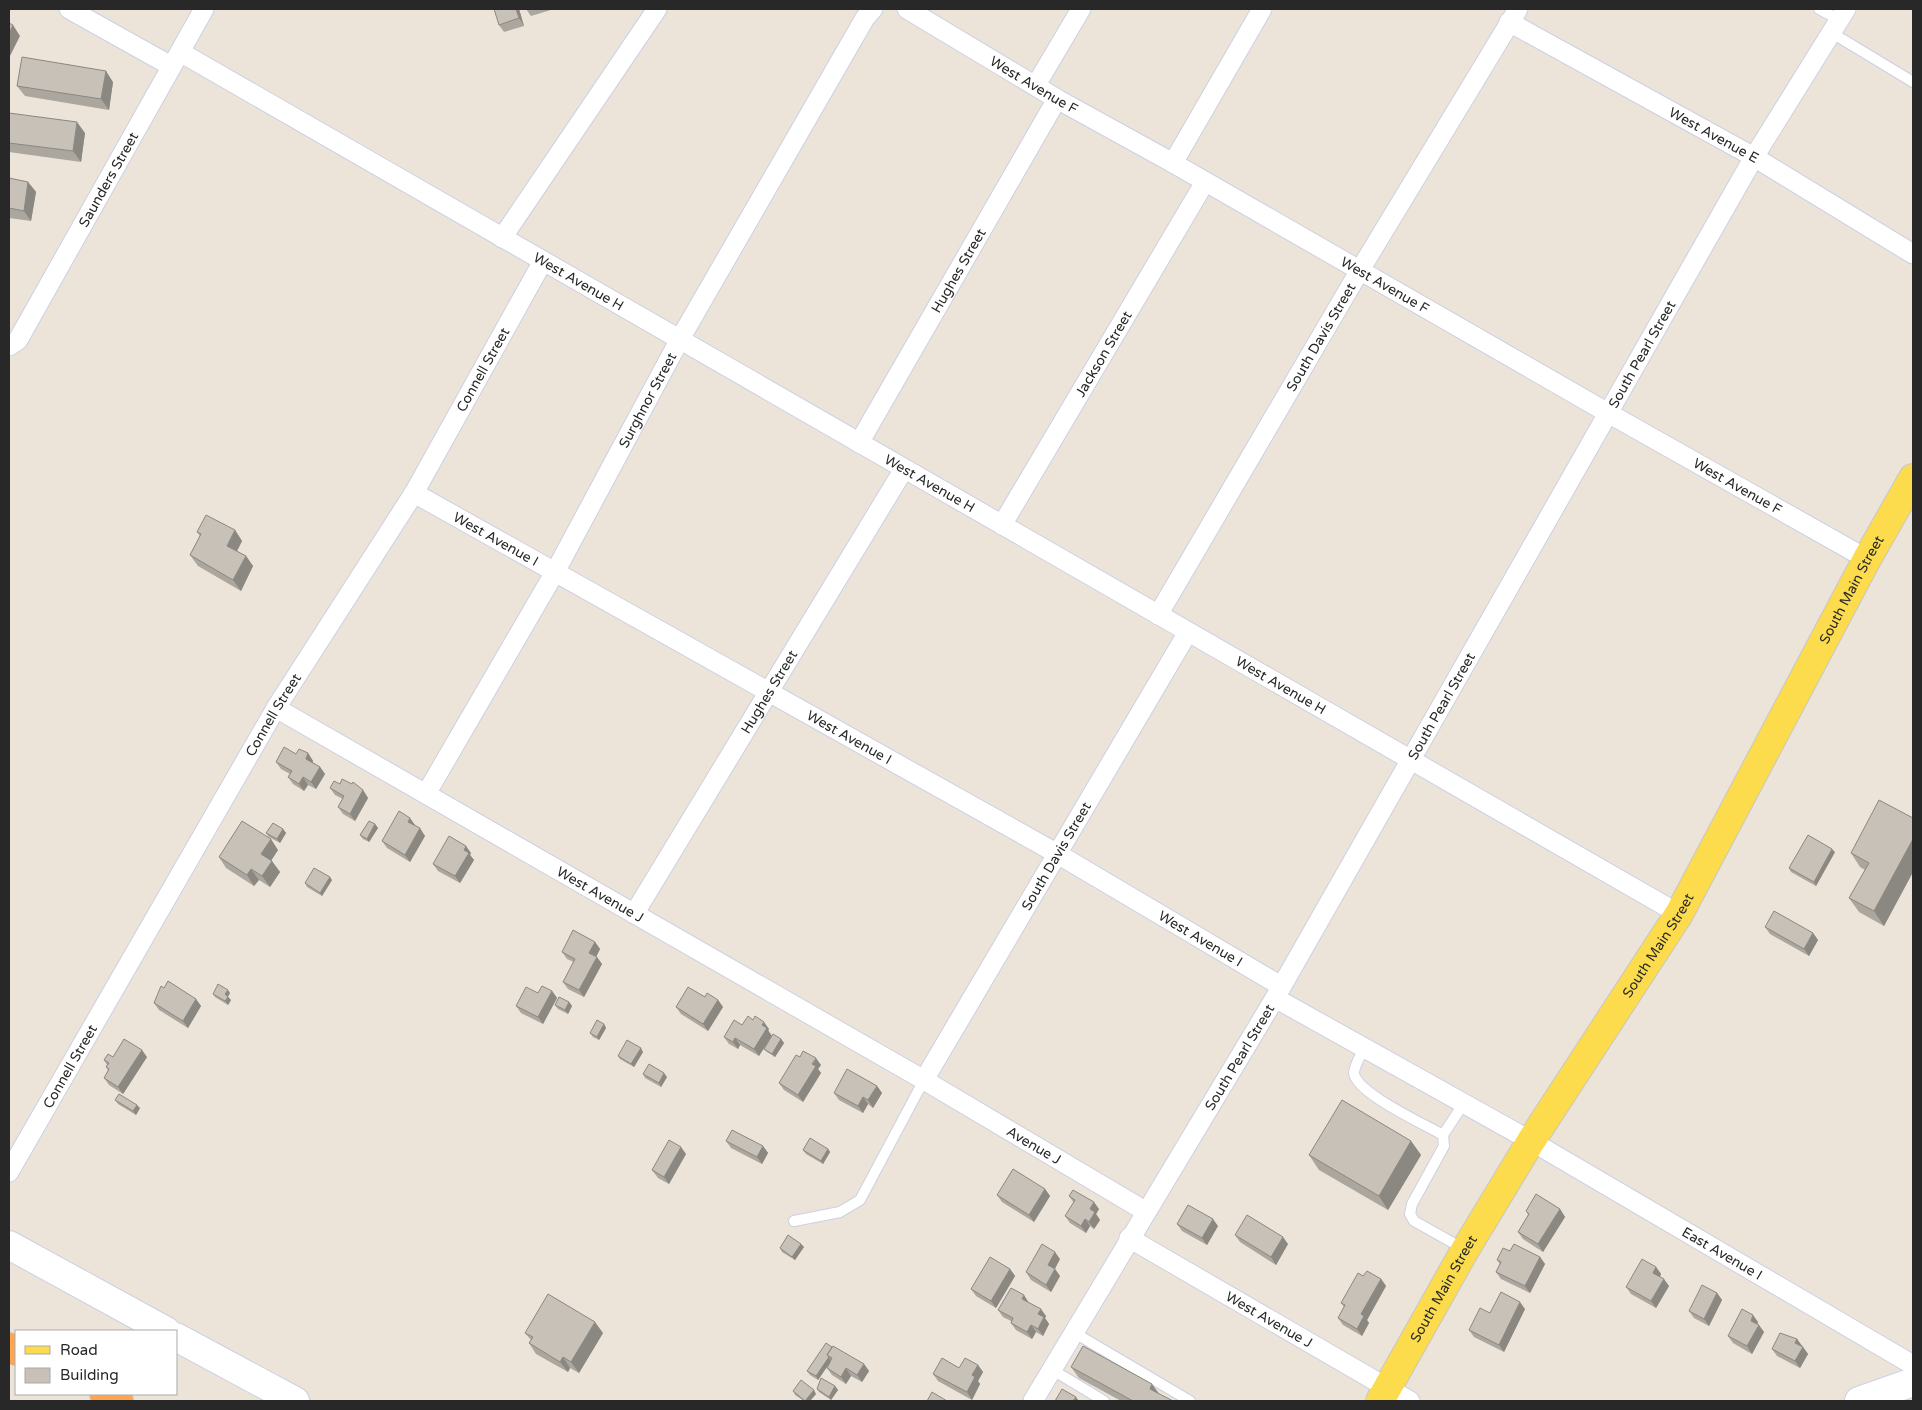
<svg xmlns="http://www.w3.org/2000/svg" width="1922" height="1410" viewBox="0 0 1922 1410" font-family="'Varela Round',sans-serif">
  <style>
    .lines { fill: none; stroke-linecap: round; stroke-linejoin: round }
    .service-casing { stroke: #cdd0e3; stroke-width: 12 }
    .minor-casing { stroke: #cdd0e3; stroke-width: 21 }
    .secondary-casing { stroke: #cdd0e3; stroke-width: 30 }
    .primary-casing { stroke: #c7c7c7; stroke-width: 30 }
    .motorway-casing { stroke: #c7c7c7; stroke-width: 30 }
    .service { stroke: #fff; stroke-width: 10 }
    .minor { stroke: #fff; stroke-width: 19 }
    .secondary { stroke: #fff; stroke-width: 28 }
    .primary { stroke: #fcdc4d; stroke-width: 28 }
    .motorway { stroke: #ffa450; stroke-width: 28 }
    .wall { fill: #aba69e }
    .shaded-wall { fill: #8b8781 }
    .building { fill: #c7c1b8; stroke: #8b8781 }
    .labels { text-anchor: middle; stroke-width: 4.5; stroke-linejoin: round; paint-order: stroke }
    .street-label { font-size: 14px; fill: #282828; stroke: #fff }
  </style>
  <rect width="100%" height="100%" fill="#ece4d8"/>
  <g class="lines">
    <g class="service-casing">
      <path id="service" d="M1819,9L1840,20
        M1832,33L1913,82
        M1364,1048C1361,1055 1354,1066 1354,1073C1356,1093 1424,1124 1443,1135L1444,1146L1412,1204L1410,1214L1414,1221L1464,1249
        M1443,1135L1464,1103
        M794,1221L840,1212L860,1200L924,1080
        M1073,1332L1190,1401
        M1051,1369L1104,1401"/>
    </g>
    <g class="minor-casing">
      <g id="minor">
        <path d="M69,9L171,66"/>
        <path id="s1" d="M907,9L1057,99L1173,163L1608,413L1867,559"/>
        <path id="s2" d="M1509,22L1754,157L1913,254"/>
        <path id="s3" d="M180,52L1679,914"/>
        <path d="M1036,85L1081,9"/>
        <path d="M1173,163L1262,9"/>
        <path d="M502,238L657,9"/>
        <path id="s4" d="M9,346L18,340L204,9"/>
        <path id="s5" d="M859,443L1057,99"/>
        <path id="s6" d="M414,493L1056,853L1281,986"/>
        <path id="s7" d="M1002,525L1205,182"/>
        <path id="s8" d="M1158,615L1360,270L1518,9"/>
        <path id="s9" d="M276,708L924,1080L1145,1211"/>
        <path id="s10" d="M426,794L555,572L680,339L865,18L873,9"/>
        <path id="s11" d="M634,914L904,469"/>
        <path id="s12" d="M1275,998L1531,1141L1913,1365"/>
        <path id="s13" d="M924,1080L1188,632"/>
        <path id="s14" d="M9,1172L276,708L414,493L543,261"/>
        <path id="s15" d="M1129,1238L1410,1401"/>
        <path id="s16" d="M1033,1401L1275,998L1754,157L1846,9"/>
      </g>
    </g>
    <g class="secondary-casing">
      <path id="secondary" d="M9,1245L166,1331
        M176,1337L295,1401
        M1859,1401L1913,1382"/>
    </g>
    <g class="primary-casing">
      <g id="primary">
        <path id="s17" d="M1380,1401L1465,1250L1531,1141L1679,914L1867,559L1913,478"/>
      </g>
    </g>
    <g class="motorway-casing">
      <path id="motorway" d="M9,1347L16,1351
        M104,1394L119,1401"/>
    </g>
    <use href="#service" class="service"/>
    <use href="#minor" class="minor"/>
    <use href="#secondary" class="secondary"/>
    <use href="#primary" class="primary"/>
    <use href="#motorway" class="motorway"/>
  </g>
  <path class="wall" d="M519,9L524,26L504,32L499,25Z
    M526,9H554L531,16Z
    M113,82L109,110L25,96L17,86Z
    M9,113L85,133L81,162L9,152Z
    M9,178L28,182L36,192L31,221L9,218Z
    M235,530L242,541L237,551L246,556L253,566L241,591L198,566L190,555L200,536L197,532Z
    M308,753L313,761L312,762L320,767L325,774L316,789L308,785L304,791L293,784L288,777L290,774L281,769L276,762L296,754Z
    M340,784L363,790L368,798L355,821L343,814L338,807L343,799L335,795L330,788Z
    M1913,818V872L1884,926L1859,912L1849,898L1865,870L1860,867L1851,853Z
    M375,824L378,828L369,842L363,839L360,835Z
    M415,825V826L425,836L410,862L387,848L382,841Z
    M283,829L286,833L280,843L269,837L266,833Z
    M278,850L271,861L280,872L270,887L259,880L254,886L226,868L219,857Z
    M1835,852L1816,886L1791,872L1789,868Z
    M471,853L470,855L474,860L460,883L438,871L433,864Z
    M332,880L322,896L307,887L305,883Z
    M1765,927L1813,933L1818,940L1809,956L1770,934Z
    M595,942L600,949L596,957L602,964L584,997L568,989L563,982L574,962L567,959L562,952Z
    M164,988L196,999L201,1006L188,1028L159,1010L154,1003Z
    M552,991L557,998L543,1024L521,1013L516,1006L538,993Z
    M230,993L228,997L231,1000L228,1005L215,997L213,994Z
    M705,997L718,1000L723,1007L708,1031L681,1014L676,1007Z
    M569,1002L572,1006L568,1014L558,1009L555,1005Z
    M604,1024L606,1028L599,1040L593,1037L590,1033Z
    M742,1025L769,1029L759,1056L740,1045L738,1049L729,1044L724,1037Z
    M781,1039L784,1043L775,1057L767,1052L764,1049Z
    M643,1052L634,1067L620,1059L618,1056Z
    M113,1057H147L123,1094L109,1085L104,1078L108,1070L106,1067L107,1065L104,1060Z
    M800,1057L821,1065L818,1069L821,1073L803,1102L784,1090L779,1083Z
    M643,1074L667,1077L661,1087L645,1078Z
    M877,1086L882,1093L873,1108L868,1104L863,1113L839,1100L834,1093Z
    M115,1100L140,1108L136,1115L118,1104Z
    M726,1141L763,1146L768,1153L762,1164L731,1148Z
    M1411,1141L1421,1155L1388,1210L1319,1170L1309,1155Z
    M828,1149L830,1152L823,1164L806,1154L803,1150Z
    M686,1154L669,1184L658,1178L652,1170Z
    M1045,1189L1050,1196L1034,1222L1002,1202L997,1195Z
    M1069,1196L1099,1209L1096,1214L1100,1220L1094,1229L1090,1226L1086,1233L1070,1223L1065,1216L1074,1203Z
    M1560,1209L1565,1217L1543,1252L1523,1239L1518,1232L1528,1215L1526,1211Z
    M1177,1224L1218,1226L1207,1245L1182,1231Z
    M1235,1235L1288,1244L1276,1265L1240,1242Z
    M801,1244L804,1247L795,1260L782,1252L780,1248Z
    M1510,1251L1540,1257L1545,1264L1530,1293L1501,1279L1496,1272L1500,1264L1497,1260Z
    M1060,1259L1055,1269L1060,1276L1051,1292L1031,1280L1026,1272Z
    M1656,1267L1661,1274L1660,1277L1669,1286L1656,1308L1631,1294L1626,1287Z
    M1010,1269L1015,1276L996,1308L976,1296L971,1289Z
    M1363,1276L1381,1279L1386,1286L1367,1320L1369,1323L1362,1336L1343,1325L1338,1318L1344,1307L1341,1303Z
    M1717,1293L1722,1300L1709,1326L1694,1318L1689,1311Z
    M1029,1303L1046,1316L1045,1318L1049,1324L1043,1336L1036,1332L1032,1339L1016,1330L1011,1323V1321L1003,1317L998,1310Z
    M1525,1309L1504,1352L1474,1337L1469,1330L1490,1313Z
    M1758,1322L1757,1324L1764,1332L1752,1354L1733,1343L1728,1336Z
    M525,1333H603L579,1373L570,1368L568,1372L536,1354L529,1343L531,1340Z
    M1797,1339L1808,1354L1800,1368L1777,1356L1772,1349Z
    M832,1347L864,1364L869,1371L862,1382L851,1376L846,1384L832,1375L827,1368L829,1364L818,1380L810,1375L807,1371Z
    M978,1365L983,1372L978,1381L980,1384L972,1400L938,1381L933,1374Z
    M1071,1367L1159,1394L1173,1401H1121L1079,1378Z
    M835,1386L838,1390L831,1400L819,1392L817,1389Z
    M793,1391L816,1394L810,1401H804L795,1395Z"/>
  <path class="shaded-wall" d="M516,9H519L524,26L519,18Z
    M13,25L20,36L9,58V33Z
    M106,71L113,82L109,110L101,99Z
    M77,122L85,133L81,162L73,151Z
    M28,182L36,192L31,221L24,211Z
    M235,530L242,541L234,557L227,546Z
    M246,556L253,566L241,591L233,580Z
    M308,753L313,761L311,766L306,759Z
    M320,767L325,774L316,789L311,782Z
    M303,777L308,785L304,791L299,784Z
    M363,790L368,798L355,821L350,814Z
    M410,818L415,825L413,829L408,822Z
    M375,824L378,828L369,842L367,839Z
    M420,828L425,836L410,862L405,855Z
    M283,829L286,833L280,843L277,839Z
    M271,839L278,850L268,865L261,854Z
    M1913,839V872L1884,926L1874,911Z
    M466,846L471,853L470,855L474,860L460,883L455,876L464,850Z
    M1832,849L1835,852L1816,886L1814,882Z
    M272,861L280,872L270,887L262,876Z
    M251,869L259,880L254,886L247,875Z
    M330,877L332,880L322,896L320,893Z
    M1813,933L1818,940L1809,956L1804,949Z
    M595,942L600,949L594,961L589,953Z
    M597,957L602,964L584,997L579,990Z
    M228,990L230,993L227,998L225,994Z
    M552,991L557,998L543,1024L538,1017Z
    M228,997L231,1000L228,1005L225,1001Z
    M196,999L201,1006L188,1028L183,1021Z
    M718,1000L723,1007L708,1031L703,1024Z
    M569,1002L572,1006L568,1014L565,1010Z
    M764,1022L769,1029L768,1030L772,1036L759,1056L754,1049L762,1025Z
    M604,1024L606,1028L599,1040L597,1037Z
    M735,1038L740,1045L738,1049L733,1042Z
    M781,1039L784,1043L775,1057L772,1054Z
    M641,1048L643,1052L634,1067L631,1064Z
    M142,1050L147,1057L123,1094L118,1087Z
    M816,1058L821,1065L818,1069L821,1073L803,1102L798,1095Z
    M664,1073L667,1077L661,1087L659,1083Z
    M877,1086L882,1093L873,1108L868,1100Z
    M863,1097L868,1104L863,1113L858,1106Z
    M137,1105L140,1108L136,1115L133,1111Z
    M1411,1141L1421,1155L1388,1210L1379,1196Z
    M763,1146L768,1153L762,1164L757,1157Z
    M681,1147L686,1154L669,1184L664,1177Z
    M828,1149L830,1152L823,1164L821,1161Z
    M1045,1189L1050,1196L1034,1222L1029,1215Z
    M1094,1202L1099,1209L1096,1214L1100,1220L1094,1229L1089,1222L1090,1209Z
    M1560,1209L1565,1217L1543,1252L1538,1244Z
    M1085,1219L1090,1226L1086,1233L1081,1226Z
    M1213,1219L1218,1226L1207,1245L1202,1238Z
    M1283,1237L1288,1244L1276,1265L1271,1257Z
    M801,1244L804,1247L795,1260L792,1257Z
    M1055,1252L1060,1259L1053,1272L1048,1265Z
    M1540,1257L1545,1264L1530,1293L1525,1286Z
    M1656,1267L1661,1274L1658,1280L1653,1273Z
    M1010,1269L1015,1276L996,1308L991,1301Z
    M1055,1269L1060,1276L1051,1292L1046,1285Z
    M1381,1279L1386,1286L1367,1320L1369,1323L1362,1336L1357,1329L1361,1314Z
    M1664,1279L1669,1286L1656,1308L1651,1301Z
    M1717,1293L1722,1300L1709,1326L1704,1319Z
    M1024,1295L1029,1303L1022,1299Z
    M1520,1302L1525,1309L1504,1352L1499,1345Z
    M1041,1309L1046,1316L1045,1318L1049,1324L1043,1336L1038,1329V1314Z
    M1753,1315L1758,1322L1756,1328L1751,1321Z
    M595,1322L603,1333L579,1373L571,1362Z
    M1031,1325L1036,1332L1032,1339L1027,1332Z
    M1759,1325L1764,1332L1752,1354L1747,1346Z
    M1797,1339L1802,1346L1800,1350L1795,1343Z
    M1803,1347L1808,1354L1800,1368L1795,1361Z
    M563,1357L570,1368L568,1372L560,1362Z
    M829,1357L831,1361L818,1380L816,1376Z
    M864,1364L869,1371L862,1382L857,1375Z
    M978,1365L983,1372L978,1381L980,1384L972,1400L967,1392L972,1375Z
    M846,1368L851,1376L846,1384L841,1377Z
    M1152,1384L1160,1395L1150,1389Z
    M835,1386L838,1390L831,1400L829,1397Z
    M814,1390L816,1394L810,1401H805Z
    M1076,1397L1079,1401H1073Z"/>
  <path class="building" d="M494,9H516L519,18L499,25Z
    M9,23L13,25L9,33Z
    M22,57L106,71L101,99L17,86Z
    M9,113L77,122L73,151L9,143Z
    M9,178L28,182L24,211L9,208Z
    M206,515L235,530L227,546L246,556L233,580L190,555L201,534L197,532Z
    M284,747L296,754L299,749L308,753L306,759L320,767L311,782L303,777L299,784L288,777L292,771L276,762Z
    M342,779L352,784L353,782L363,790L350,814L338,807L344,796L330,788L334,781L340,784Z
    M1879,800L1913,818V839L1874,911L1849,898L1869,863L1851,853Z
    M399,811L410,818L408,822L420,828L405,855L382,841Z
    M242,821L271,839L261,854L272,861L262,876L251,869L247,875L219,857Z
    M369,821L375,824L367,839L360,835Z
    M273,823L283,829L277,839L266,833Z
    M1808,835L1832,849L1814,882L1789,868Z
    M449,836L466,846L464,850L469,853L455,876L433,864Z
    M314,868L330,877L320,893L305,883Z
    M1774,911L1813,933L1804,949L1765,927Z
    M573,930L595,942L589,953L597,957L579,990L563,982L575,959L562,952Z
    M168,981L196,999L183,1021L154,1003L161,986L164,988Z
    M218,984L228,990L225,994L228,997L225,1001L213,994Z
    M542,986L552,991L538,1017L516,1006L526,987L538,993Z
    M688,987L705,997L707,993L718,1000L703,1024L676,1007Z
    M559,997L569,1002L565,1010L555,1005Z
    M748,1016L753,1020L755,1016L764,1022L762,1025L767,1028L754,1049L735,1038L733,1042L724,1037L734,1020L742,1025Z
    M597,1020L604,1024L597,1037L590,1033Z
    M773,1034L781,1039L772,1054L764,1049Z
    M124,1039L142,1050L118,1087L104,1078L109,1069L106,1067L109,1063L104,1060L108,1054L113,1057Z
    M627,1040L641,1048L631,1064L618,1056Z
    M803,1051L816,1058L812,1064L816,1066L798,1095L779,1083L796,1055L800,1057Z
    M649,1064L664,1073L659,1083L643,1074Z
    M847,1069L877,1086L868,1100L863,1097L858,1106L834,1093Z
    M119,1094L137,1105L133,1111L115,1100Z
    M1342,1100L1411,1141L1379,1196L1309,1155Z
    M732,1130L763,1146L757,1157L726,1141Z
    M810,1138L828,1149L821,1161L803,1150Z
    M669,1140L681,1147L664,1177L652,1170Z
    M1013,1169L1045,1189L1029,1215L997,1195Z
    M1073,1190L1094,1202L1090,1209L1095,1212L1089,1222L1085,1219L1081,1226L1065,1216L1075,1200L1069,1196Z
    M1536,1194L1560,1209L1538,1244L1518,1232L1529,1214L1526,1211Z
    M1188,1205L1213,1219L1202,1238L1177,1224Z
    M1247,1215L1283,1237L1271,1257L1235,1235Z
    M788,1235L801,1244L792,1257L780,1248Z
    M1042,1244L1055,1252L1048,1265L1055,1269L1046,1285L1026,1272Z
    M1514,1244L1540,1257L1525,1286L1496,1272L1501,1262L1497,1260L1503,1248L1510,1251Z
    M990,1257L1010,1269L991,1301L971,1289Z
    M1642,1259L1656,1267L1653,1273L1664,1279L1651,1301L1626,1287Z
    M1367,1271L1381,1279L1361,1314L1364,1316L1357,1329L1338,1318L1345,1305L1341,1303L1358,1273L1363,1276Z
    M1702,1285L1717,1293L1704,1319L1689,1311Z
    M1011,1288L1024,1295L1022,1299L1041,1309L1038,1314L1044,1317L1038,1329L1031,1325L1027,1332L1011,1323L1013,1318L998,1310Z
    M1501,1292L1520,1302L1499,1345L1469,1330L1480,1308L1490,1313Z
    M548,1294L595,1322L571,1362L563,1357L560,1362L529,1343L533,1337L525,1333Z
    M1742,1309L1753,1315L1751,1321L1759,1325L1747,1346L1728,1336Z
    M1780,1333L1797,1339L1795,1343L1803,1347L1795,1361L1772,1349Z
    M826,1343L832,1347L827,1355L829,1357L816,1376L807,1371Z
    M833,1346L864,1364L857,1375L846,1368L841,1377L827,1368L832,1358L827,1355Z
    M1083,1346L1152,1384L1150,1389L1173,1401H1133L1071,1367Z
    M942,1358L959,1368L965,1358L978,1365L972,1375L975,1377L967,1392L933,1374Z
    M821,1378L835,1386L829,1397L817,1389Z
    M801,1380L814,1390L805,1401L793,1391Z
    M1062,1389L1076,1397L1073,1401H1055Z
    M932,1392L947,1401H927Z"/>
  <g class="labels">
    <g class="street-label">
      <text dy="5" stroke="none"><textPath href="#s1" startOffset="148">West Avenue F</textPath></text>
      <text dy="5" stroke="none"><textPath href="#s2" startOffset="234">West Avenue E</textPath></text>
      <text dy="5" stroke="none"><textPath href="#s4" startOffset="195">Saunders Street</textPath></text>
      <text dy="5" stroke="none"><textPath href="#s5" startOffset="199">Hughes Street</textPath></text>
      <text dy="5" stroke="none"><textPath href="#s3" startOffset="460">West Avenue H</textPath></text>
      <text dy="5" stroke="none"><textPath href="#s1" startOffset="552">West Avenue F</textPath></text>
      <text dy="5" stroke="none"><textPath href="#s8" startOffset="322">South Davis Street</textPath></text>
      <text dy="5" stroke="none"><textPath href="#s7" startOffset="199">Jackson Street</textPath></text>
      <text dy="5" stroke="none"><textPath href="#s16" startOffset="1211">South Pearl Street</textPath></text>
      <text dy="5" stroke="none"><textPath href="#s14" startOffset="932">Connell Street</textPath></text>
      <text dy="5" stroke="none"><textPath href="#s10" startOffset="452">Surghnor Street</textPath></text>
      <text dy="5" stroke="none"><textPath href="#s3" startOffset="865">West Avenue H</textPath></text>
      <text dy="5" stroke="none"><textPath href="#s1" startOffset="958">West Avenue F</textPath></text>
      <text dy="5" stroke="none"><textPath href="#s6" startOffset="94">West Avenue I</textPath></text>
      <text dy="5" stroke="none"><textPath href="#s17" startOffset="939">South Main Street</textPath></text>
      <text dy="5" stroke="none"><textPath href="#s3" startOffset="1270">West Avenue H</textPath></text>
      <text dy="5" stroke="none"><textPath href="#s11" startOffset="260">Hughes Street</textPath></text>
      <text dy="5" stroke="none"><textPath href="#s16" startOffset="806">South Pearl Street</textPath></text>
      <text dy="5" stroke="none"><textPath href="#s14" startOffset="528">Connell Street</textPath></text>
      <text dy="5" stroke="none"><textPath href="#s6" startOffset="499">West Avenue I</textPath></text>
      <text dy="5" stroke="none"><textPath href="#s13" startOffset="260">South Davis Street</textPath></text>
      <text dy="5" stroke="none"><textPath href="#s9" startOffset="374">West Avenue J</textPath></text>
      <text dy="5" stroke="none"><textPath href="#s6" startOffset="904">West Avenue I</textPath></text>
      <text dy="5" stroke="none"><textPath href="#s17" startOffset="534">South Main Street</textPath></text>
      <text dy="5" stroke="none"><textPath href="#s16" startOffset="401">South Pearl Street</textPath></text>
      <text dy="5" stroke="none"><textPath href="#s14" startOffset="122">Connell Street</textPath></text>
      <text dy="5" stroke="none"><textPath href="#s9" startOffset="875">Avenue J</textPath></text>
      <text dy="5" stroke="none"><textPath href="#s12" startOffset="515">East Avenue I</textPath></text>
      <text dy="5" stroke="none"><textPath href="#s17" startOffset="129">South Main Street</textPath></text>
      <text dy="5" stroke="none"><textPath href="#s15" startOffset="162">West Avenue J</textPath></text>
    </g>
  </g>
  <rect width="1922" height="1410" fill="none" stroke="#282828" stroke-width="20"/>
  <rect x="15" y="1330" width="162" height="65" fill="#ffffff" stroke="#a9a9a9"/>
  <rect x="25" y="1346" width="25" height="8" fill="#fcdc4d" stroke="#a9a9a9"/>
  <text x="60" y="1355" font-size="15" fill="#282828">Road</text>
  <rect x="25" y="1368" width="25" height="15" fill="#c7c1b8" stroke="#a9a9a9"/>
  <text x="60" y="1380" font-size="15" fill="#282828">Building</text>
</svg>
